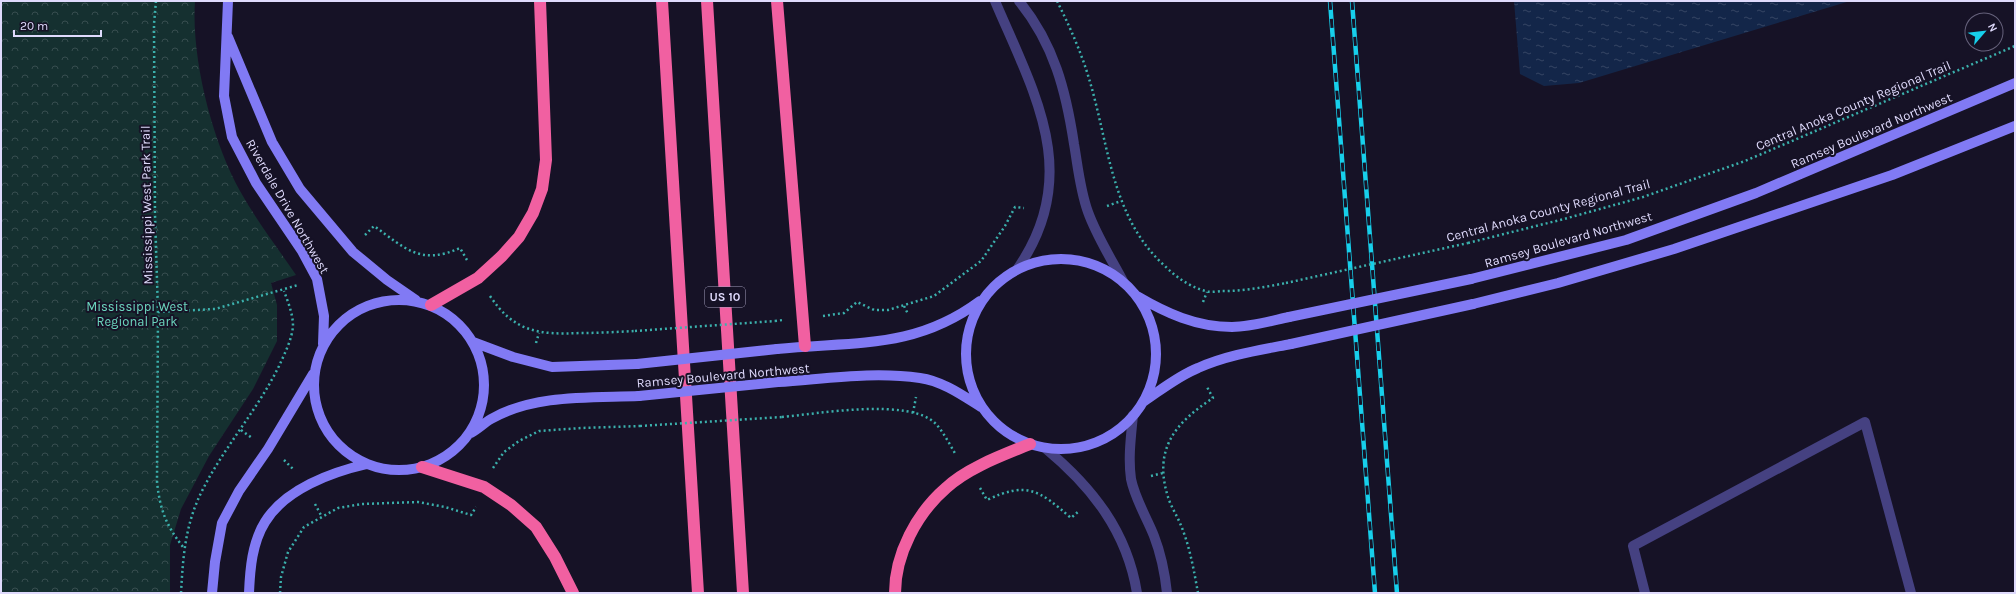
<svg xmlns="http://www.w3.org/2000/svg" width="2016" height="594" viewBox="0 0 2016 594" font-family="Karla,sans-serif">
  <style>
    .forest { fill: url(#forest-crowns) }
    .water { fill: url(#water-ripples) }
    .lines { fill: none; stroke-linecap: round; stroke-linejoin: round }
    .path { stroke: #3bb0ac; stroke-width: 2.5; stroke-dasharray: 2 3; stroke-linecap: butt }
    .lane { stroke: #454181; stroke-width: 10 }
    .secondary { stroke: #817af4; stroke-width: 10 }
    .highway { stroke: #f160a1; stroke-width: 12 }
    .rail-casing { stroke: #17cfeb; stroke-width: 4.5 }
    .rail { stroke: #161226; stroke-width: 3; stroke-dasharray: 9; stroke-linecap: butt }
    .path-bridge { stroke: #3bb0ac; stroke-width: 2.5; stroke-dasharray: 2 3; stroke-linecap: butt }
    .secondary-bridge { stroke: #817af4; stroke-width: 10 }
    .labels { text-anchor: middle; stroke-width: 4; stroke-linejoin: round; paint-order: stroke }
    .shield { fill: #161226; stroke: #a39ebc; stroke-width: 1 }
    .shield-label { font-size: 12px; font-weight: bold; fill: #dfdafc }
    .street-label { font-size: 13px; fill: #dfdafc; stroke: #161226 }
    .park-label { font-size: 13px; fill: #6cd7bf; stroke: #161226 }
  </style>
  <defs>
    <pattern id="forest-crowns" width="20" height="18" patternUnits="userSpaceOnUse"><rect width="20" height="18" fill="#153030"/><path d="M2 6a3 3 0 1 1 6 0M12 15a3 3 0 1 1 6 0" fill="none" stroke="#374d4f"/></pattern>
    <pattern id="water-ripples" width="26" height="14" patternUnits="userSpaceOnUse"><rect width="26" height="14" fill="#132649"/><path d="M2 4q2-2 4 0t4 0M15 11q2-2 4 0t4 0" fill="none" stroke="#354564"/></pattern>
  </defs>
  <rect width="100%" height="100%" fill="#161226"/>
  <path class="forest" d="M1,1H195C191,58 212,141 240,191C256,220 277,247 296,275L271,283L277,305V341L253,389L209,456L181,509L170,545V593H1Z"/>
  <path class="water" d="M1514,1H1850L1579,83L1544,86L1520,74Z"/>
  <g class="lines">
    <path class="path" d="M156,1L154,24L155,215L158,312L157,482C160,510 166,525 183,547
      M1057,1C1070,27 1082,54 1090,82C1109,146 1112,219 1165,266C1177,278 1189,286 1205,291C1211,293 1218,291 1223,291C1245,291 1265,287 1286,283
      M1107,206L1121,201
      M365,235L374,226C405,248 420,266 460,248L467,260
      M1468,243L1564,219L1643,197L1745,161L2015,46
      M490,296C514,332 539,335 580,333C598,333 617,332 635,331
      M1203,302L1207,292
      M904,306L908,314
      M158,312L215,309L298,285
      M823,316L844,313L857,302L874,310H888L934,296L981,261L1005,226L1015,207L1024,208
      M775,321L783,320
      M536,343L539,333
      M913,413L916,397
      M782,417C817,414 910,397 936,424C944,433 950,445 956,455
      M241,430L252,438
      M284,460L293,469
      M493,468L504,452L519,441L539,431L581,428L640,426
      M1151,476L1163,473
      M980,488L987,500C1027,481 1039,490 1071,518L1079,511
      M315,504L322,517
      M181,593C183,557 185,526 201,493C223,448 257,411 279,366C285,353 292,339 293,326C293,314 288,302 284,291
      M280,593L281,577L288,552L304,527L338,508L362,504L418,502L445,507L471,515L476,507
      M1198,593C1194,571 1190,548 1182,528C1178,517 1171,507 1168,497C1153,449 1175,423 1213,398L1207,387"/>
    <path class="lane" d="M995,1C1034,93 1083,174 1018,268
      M1019,1C1054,44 1066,91 1074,144C1078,167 1080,190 1088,212C1097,237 1112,260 1124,283
      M1133,415C1131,436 1128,458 1131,479C1135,499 1147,518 1154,536C1161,554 1165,574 1167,593
      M1045,448C1092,487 1127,531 1137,593
      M1645,593L1633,546L1865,422L1911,593"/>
    <path class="secondary" d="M228,1L224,96L232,137L256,183L302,251L317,279L324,316L323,344
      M228,37L272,142L300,189L353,252L387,280L416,300
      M966 354a95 95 0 1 1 190 0a95 95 0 1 1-190 0Z
      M1471,279L1626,240L1756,193L2015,83
      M1137,296C1166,313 1196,327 1232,327C1251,327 1271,321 1289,317
      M314 385a85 85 0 1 1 170 0a85 85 0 1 1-170 0Z
      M1473,304L1558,283L1674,249L1892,175L2015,126
      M473,342L513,357L552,367L637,364
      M777,349C854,341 914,350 980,301
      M778,382C825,379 873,371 920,378C942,381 962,395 981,407
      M1143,402C1161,390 1178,376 1198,368C1227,355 1260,350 1291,344
      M471,433C478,429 484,423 491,419C535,394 590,398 639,396
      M212,593L215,562L222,523L239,491L268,449L313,374
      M249,593C250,569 252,543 265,522C285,489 332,472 367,464"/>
    <path class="highway" d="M662,1L698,593
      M707,1L743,593
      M777,1L805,346
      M431,305L478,278L502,256L519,237L533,213L542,189L546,160L540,1
      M422,467L484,487L511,505L536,527L555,557L573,593
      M895,593C895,554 917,513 946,488C967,468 1003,455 1030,444"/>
    <g class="rail-casing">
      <path id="rail" d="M1330,1L1375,593
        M1352,1L1397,593"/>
    </g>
    <use href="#rail" class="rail"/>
    <path class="path-bridge" d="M1286,283L1468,243
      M635,331L775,321
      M640,426L782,417"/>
    <path class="secondary-bridge" d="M1289,317L1471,279
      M1291,344L1473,304
      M637,364L777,349
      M639,396L778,382"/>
  </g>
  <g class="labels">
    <rect class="shield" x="705" y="287" width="40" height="20" rx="3"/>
    <g class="shield-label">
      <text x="725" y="301">US 10</text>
    </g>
    <g class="street-label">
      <text transform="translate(1853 105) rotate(-23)" y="5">Central Anoka County Regional Trail</text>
      <text transform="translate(1871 130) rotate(-23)" y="5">Ramsey Boulevard Northwest</text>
      <text transform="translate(146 205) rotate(-91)" y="5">Mississippi West Park Trail</text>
      <text transform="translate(288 206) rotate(60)" y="5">Riverdale Drive Northwest</text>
      <text transform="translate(1548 210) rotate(-15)" y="5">Central Anoka County Regional Trail</text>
      <text transform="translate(1568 239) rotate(-16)" y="5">Ramsey Boulevard Northwest</text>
      <text transform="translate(723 375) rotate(-5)" y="5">Ramsey Boulevard Northwest</text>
    </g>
    <g class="park-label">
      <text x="137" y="311">Mississippi West<tspan x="137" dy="15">Regional Park</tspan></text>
    </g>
  </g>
  <rect width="2016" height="594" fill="none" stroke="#dfdafc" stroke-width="4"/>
  <g transform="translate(1984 32) rotate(62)"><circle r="19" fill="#161226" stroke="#66627c"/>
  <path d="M0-3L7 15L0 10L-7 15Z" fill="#17cfeb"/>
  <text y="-6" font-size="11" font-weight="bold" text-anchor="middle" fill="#dfdafc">N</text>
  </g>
  <path d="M14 30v6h87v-6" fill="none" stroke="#dfdafc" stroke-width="2"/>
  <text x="20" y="30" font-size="12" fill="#dfdafc" stroke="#161226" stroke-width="3" paint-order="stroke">20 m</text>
</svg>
